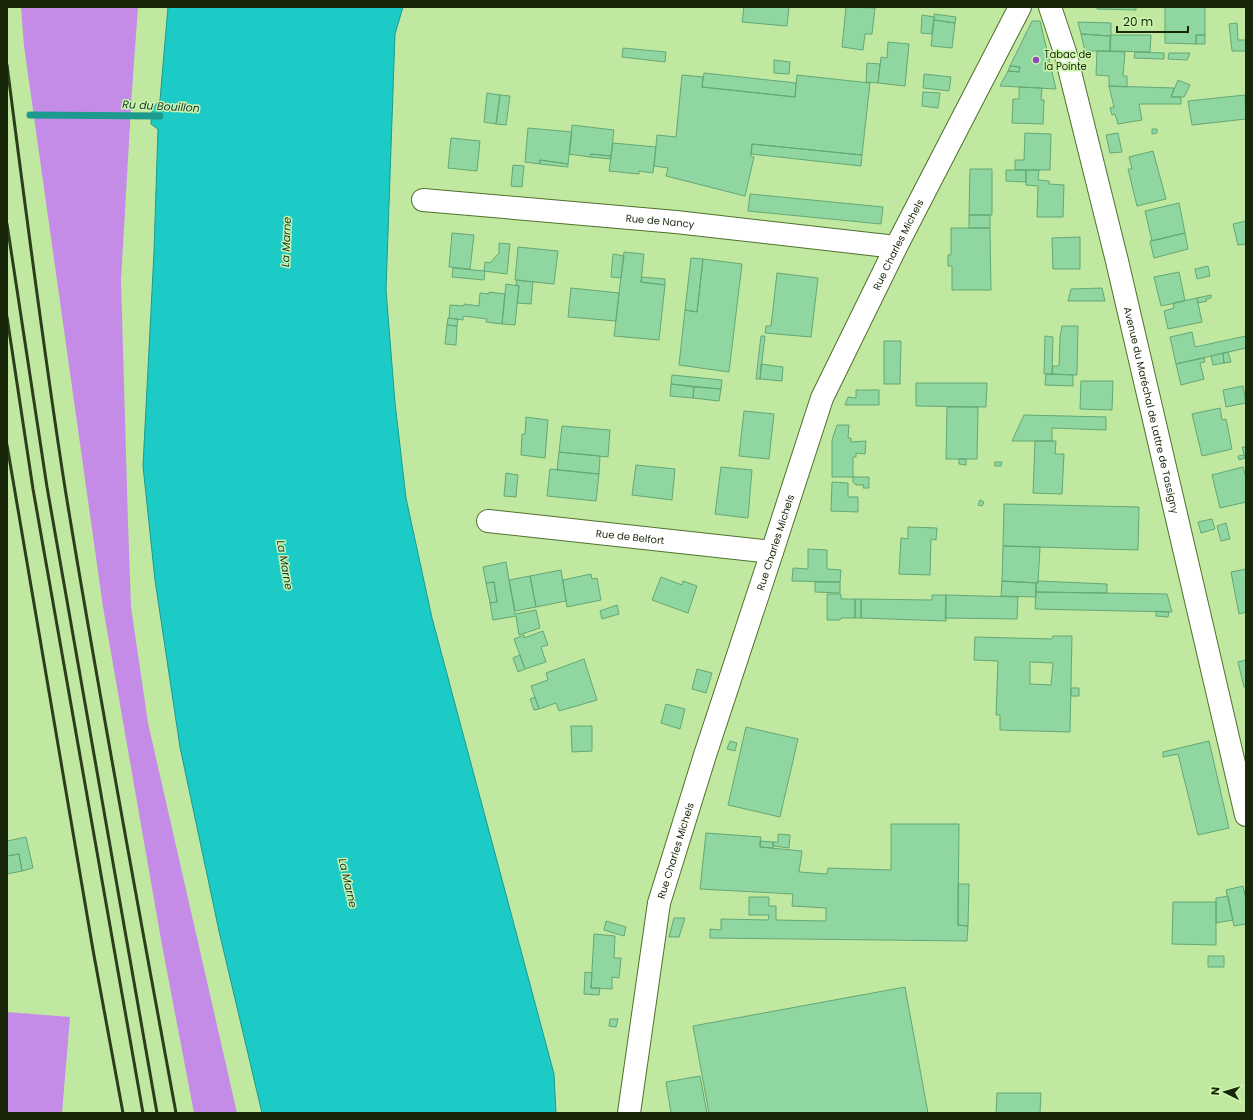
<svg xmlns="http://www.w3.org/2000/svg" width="1253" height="1120" viewBox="0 0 1253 1120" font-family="Poppins,sans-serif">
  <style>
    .green { fill: #c48ce7 }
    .water { fill: #1dcbc6; stroke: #1c9a8e }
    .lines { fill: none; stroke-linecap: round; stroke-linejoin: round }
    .stream { stroke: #1c9a8e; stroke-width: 7 }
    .building { fill: #8fd6a1; stroke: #63a875; fill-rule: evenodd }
    .minor-casing { stroke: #4f712d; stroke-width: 24 }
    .minor { stroke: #fff; stroke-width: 22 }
    .rail { stroke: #2c3d1c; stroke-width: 3 }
    .poi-dot { fill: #8f46b8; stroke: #cef5ad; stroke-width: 1.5 }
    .labels { text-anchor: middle; stroke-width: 3; stroke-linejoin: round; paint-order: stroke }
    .poi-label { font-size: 10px; fill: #18260a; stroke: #cef5ad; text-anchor: start }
    .street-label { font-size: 10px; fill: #18260a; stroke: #cef5ad }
    .water-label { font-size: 11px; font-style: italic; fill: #153634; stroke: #cef5ad }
  </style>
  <rect width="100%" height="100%" fill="#c1e8a0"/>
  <path class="green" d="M21,7H138L132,90L121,280L128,523L131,607L148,723L237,1113H194L162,945L103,607L24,46Z
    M7,1012L70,1017L62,1113H7Z"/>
  <path class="water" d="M168,7H403L395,34L386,290L395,403L406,498L432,618L554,1074L556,1113H262L219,931L180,747L155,580L143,466L154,252L158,129L151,124C152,111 151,109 160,100Z"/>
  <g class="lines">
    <path class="stream" d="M30,115L160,116"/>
  </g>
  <path class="building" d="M744,7H789L787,26L742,22Z
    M846,7L875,8L872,34H865L863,50L842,47Z
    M1097,7H1136V10L1097,9Z
    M1165,7H1205V35H1196V44L1165,43Z
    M934,14L956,17L955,23L934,20Z
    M922,15L934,17L932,34L921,33Z
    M934,20L955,23L952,48L931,46Z
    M1032,21H1040L1056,89L1000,86L1008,71L1019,72L1020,67L1010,66Z
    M1078,22L1111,23V36L1081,34Z
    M1237,23L1238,40H1246V51H1232L1229,24Z
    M1081,34L1111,36L1110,51H1085Z
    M1110,35H1151L1150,52L1110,51Z
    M1196,35H1205V44H1196Z
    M888,42L909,44L905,86L878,83L881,57L887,58Z
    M623,48L666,52L665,62L622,57Z
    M1097,51L1125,52L1123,76H1127V87L1109,86V76L1096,75Z
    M1135,52L1164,53V59L1134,58Z
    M1169,53H1190L1187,60L1168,59Z
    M774,60L790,62L789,74L774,73Z
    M867,63L880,64L878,83L866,82Z
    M1010,66L1020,67L1019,72L1008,71Z
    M704,73L796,83L795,97L702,87Z
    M924,74L951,77L949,91L923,88Z
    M682,75L703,77L702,87L795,97L797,75L870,83L862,155L752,144L751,156L754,157L745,196L666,176L668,168L654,166L657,135L676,137Z
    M1178,80L1190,85L1184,97H1171Z
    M1109,86L1174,88L1171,97H1181V104H1139L1142,120L1118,124L1115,114L1112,115L1110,108L1114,107Z
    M1019,87L1042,88L1041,100H1044L1043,124L1012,123L1013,99H1019Z
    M923,92L940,93L938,108L922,106Z
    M487,93L500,95L496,124L484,122Z
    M500,95L510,96L506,125L496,124Z
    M1245,95L1246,119L1192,125L1188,101Z
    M572,125L614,130L611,156L591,154L590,157L569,154Z
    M528,128L572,132L568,164L540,160V164L525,162Z
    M1152,129H1157V133L1152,134Z
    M1025,133L1051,134L1050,170H1015V160H1024Z
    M1118,133L1122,152L1110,153L1106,135Z
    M451,138L480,141L477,171L448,168Z
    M613,143L656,147L653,173L639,171V174L609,171Z
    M752,144L862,155L861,166L751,154Z
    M1153,151L1166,199L1137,206L1128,169H1132L1129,157Z
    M591,154L611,156V159L590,157Z
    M540,160L568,164V167L540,164Z
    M513,165L524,166L522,187L511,186Z
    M970,169H992V215H969Z
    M1006,170H1026V182L1006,181Z
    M1026,170H1039L1038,180L1049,181V184L1064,185L1063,217H1037L1038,186L1026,185Z
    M750,194L883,207L881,224L748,211Z
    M1179,203L1185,233L1152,241L1145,211Z
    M969,215H990V228H969Z
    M1246,221V244L1238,245L1233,224Z
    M951,228H990L991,290H952V266H948V255H951Z
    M452,233L474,235L470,269L449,267Z
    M1185,233L1188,249L1154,258L1150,241Z
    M1080,237V269H1053L1052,238Z
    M499,243L510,244L507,274L484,271L485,262L490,263L499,253Z
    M518,247L558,251L554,284L515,280Z
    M624,252L644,254L641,282L665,285L659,340L614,336Z
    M613,254L624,256L621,278L611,277Z
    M691,258L703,259L697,312L685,310Z
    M703,259L742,264L729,372L679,365L685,310L697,312Z
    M1208,266L1210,276L1197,279L1195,269Z
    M453,268L485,271L484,280L452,277Z
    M1179,272L1185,301L1161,306L1154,277Z
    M777,273L818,278L811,337L765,333L766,326H771Z
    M642,277L665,279V285L641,282Z
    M517,280L533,282L531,304L517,303L519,286L516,285Z
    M506,284L519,286L515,325L502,324Z
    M571,288L619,293L616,321L568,317Z
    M1102,288L1105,301H1068L1071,289Z
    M489,292L505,294L502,324L486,322L487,319L463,316V320L449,318L450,305L464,306V304L479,306L480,293L489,294Z
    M1211,295V298L1206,299L1207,301L1198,303L1197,298Z
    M1197,298L1202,322L1168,329L1164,311L1174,308L1173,303Z
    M448,318L458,319L457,326L447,325Z
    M447,325L457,326L456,345L445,344Z
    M1062,326H1078L1077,375L1052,374L1053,366H1059L1060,337Z
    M1192,332L1195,347L1246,336V348L1176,364L1170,337Z
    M761,336H765L760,379H756Z
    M1045,336L1053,337L1052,374H1044Z
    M884,341H901L900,384H884Z
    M1228,352L1231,362L1224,363L1223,353Z
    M1223,353L1224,363L1213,365L1211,356Z
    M1204,358L1205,362L1200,363L1204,379L1181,385L1176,364Z
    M761,364L783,367L782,381L760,379Z
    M1046,374L1073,375V386L1045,385Z
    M672,375L722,380L721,389L671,384Z
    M1081,381H1113L1112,410L1080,409Z
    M916,383H987L986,407L916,406Z
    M671,384L694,387L693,398L670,396Z
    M1243,386L1246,403L1226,407L1223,390Z
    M694,387L721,389L719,401L693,398Z
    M856,390H879V405H845L848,397L856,398Z
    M947,407H978L977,459H946Z
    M1220,408L1222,420L1226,419L1232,449L1202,456L1192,414Z
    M744,411L774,414L769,459L739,456Z
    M1024,415L1106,417V430L1052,428V441H1012Z
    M526,417L548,420L545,458L521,455L522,434H525Z
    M837,425H849L848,438H851V442L866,441L865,454L856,453V457H853V477H832V440Z
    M562,426L610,430L608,457L559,452Z
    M1035,441H1056L1055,454H1064L1062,494L1033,493Z
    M1242,447H1246V458H1245Z
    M559,452L600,456L599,474L557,470Z
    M1244,455L1245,458L1239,460L1238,456Z
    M959,459H966V465L959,464Z
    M995,462H1002L1001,466H995Z
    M636,465L675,469L672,500L632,495Z
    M721,467L752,470L748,518L715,514Z
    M1243,467L1246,478V502L1220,508L1212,475Z
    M550,469L599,474L596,501L547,496Z
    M506,473L518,475L516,497L504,496Z
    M853,477H869V488H863L864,485H856L853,482Z
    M832,482L848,483V497H858V512L831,511Z
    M980,500L984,502L982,506L978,505Z
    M1004,504L1139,507L1138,550L1003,546Z
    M1212,519L1215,529L1201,533L1198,522Z
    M1226,523L1230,539L1221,541L1217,526Z
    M908,527L937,528L936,540L931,539L930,575L899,574L901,538L908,539Z
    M1003,546L1040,547L1038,583L1002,581Z
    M808,549L827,550V569L841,570L840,582L792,581L793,568L808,569Z
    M506,562L515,614L536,610L540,628L519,635L516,616L493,620L490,603L497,602L494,582L486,583L483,567Z
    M1246,569V612L1239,614L1231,572Z
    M561,570L566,601L536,607L530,576Z
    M591,574L592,579L597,578L601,600L567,607L563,580Z
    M530,576L536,607L515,611L509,580Z
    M661,577L682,585L683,581L697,586L688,613L652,600Z
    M1002,581L1036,583V597L1001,596Z
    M1038,581L1107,584V593L1036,592V583H1038Z
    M494,582L497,602L490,603L486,583Z
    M815,582H840V593L815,592Z
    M1036,592L1167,594L1172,612L1035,609Z
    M827,594H841V599H855V618H841L840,620H827Z
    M932,595H946V621L861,618V599L932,600Z
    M946,595L1018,597L1017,619L945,618Z
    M855,599H861V618H855Z
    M617,605L619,614L602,619L600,611Z
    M1156,611L1169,612L1168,617L1156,616Z
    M543,631L548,645L541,647L546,662L525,669L514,639L524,635V638Z
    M1053,636H1072L1070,732L1000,730V715H996L998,661L974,660L975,637L1052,639ZM1030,662L1053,663L1051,685L1030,684Z
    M520,655L525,669L518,672L513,658Z
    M584,659L597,700L559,711L556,703L539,709L531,686L548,680L546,673Z
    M1246,660V688V687H1244L1238,662Z
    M697,669L712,673L706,693L692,689Z
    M1071,688H1079V696H1071Z
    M535,697L539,709L534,710L530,699Z
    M666,704L685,709L680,729L661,723Z
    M571,726H592V751L572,752Z
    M746,727L798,739L780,817L728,805Z
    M730,741L737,743L735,751L727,749Z
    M1209,741L1229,828L1198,835L1178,754L1163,757V752Z
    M891,824H959L958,925L968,926L967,941L710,938V929L721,930V919L768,920L769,915H749V897H769V906H776V920L826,921V908L792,906L793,894L700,889L706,833L761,837L760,847L802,851L799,872L827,874L828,868L891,870Z
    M778,834L790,835L789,848L773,846V842H778Z
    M26,837L33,868L22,871L19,854L7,856V841Z
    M760,841L773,842V848L760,847Z
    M19,854L22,871L7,874V856Z
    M958,884H969L968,926L958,925Z
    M1243,886L1246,899V924L1234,926L1226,890Z
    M1228,896L1233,920L1216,923V898Z
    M1173,902H1216V945L1172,944Z
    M674,918H685L679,937H669Z
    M606,921L626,927L624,936L604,930Z
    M594,934L615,936L614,958H621L619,978L612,977V989L591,988Z
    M1208,956H1224V967H1208Z
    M585,972L592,973L591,988H600L599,995L584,994Z
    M905,987L928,1113H709L693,1026Z
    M610,1019H618L616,1027L609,1026Z
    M700,1076L707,1113H671L666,1082Z
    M997,1093H1041L1040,1113H996Z"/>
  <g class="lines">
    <g class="minor-casing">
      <g id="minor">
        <path id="s1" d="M1050,7L1065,52L1117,261L1246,815"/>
        <path id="s2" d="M423,200L676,222L896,247"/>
        <path id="s3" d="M488,521L772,552"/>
        <path id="s4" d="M629,1113L659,903L705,755L772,552L822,398L896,247L1020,7"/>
      </g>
    </g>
    <use href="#minor" class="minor"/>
    <path class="rail" d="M7,65C25,206 43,347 65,488C99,697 138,905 176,1113
      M7,224L47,487L157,1113
      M7,317L33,489L143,1113
      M7,445L93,950L123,1113"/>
  </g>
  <circle class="poi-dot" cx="1036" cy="60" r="4"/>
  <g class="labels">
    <g class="poi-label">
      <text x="1044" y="58">Tabac de<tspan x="1044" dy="12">la Pointe</tspan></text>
    </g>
    <g class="street-label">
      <text dy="4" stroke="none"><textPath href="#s2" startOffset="238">Rue de Nancy</textPath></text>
      <text dy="4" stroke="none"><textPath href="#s4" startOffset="914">Rue Charles Michels</textPath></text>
      <text dy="4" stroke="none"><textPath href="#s1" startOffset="416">Avenue du Maréchal de Lattre de Tassigny</textPath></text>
      <text dy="4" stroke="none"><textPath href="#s3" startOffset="143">Rue de Belfort</textPath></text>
      <text dy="4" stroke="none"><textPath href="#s4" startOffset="591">Rue Charles Michels</textPath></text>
      <text dy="4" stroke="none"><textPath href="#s4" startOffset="267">Rue Charles Michels</textPath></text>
    </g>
    <g class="water-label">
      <text transform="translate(161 106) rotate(3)" y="4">Ru du Bouillon</text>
      <text transform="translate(286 242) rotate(-88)" y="4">La Marne</text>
      <text transform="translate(285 565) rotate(80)" y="4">La Marne</text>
      <text transform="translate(348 883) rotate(77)" y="4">La Marne</text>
    </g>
  </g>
  <rect width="1253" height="1120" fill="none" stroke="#18260a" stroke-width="16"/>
  <g transform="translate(1225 1092) rotate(275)" stroke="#cef5ad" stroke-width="3" paint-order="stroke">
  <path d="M0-3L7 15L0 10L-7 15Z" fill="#18260a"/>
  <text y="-6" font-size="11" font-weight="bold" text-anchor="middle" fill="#18260a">N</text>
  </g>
  <path d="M1117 26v6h71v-6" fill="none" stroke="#18260a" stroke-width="2"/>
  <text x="1123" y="26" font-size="12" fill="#18260a" stroke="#cef5ad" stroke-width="3" paint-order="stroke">20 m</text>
</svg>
